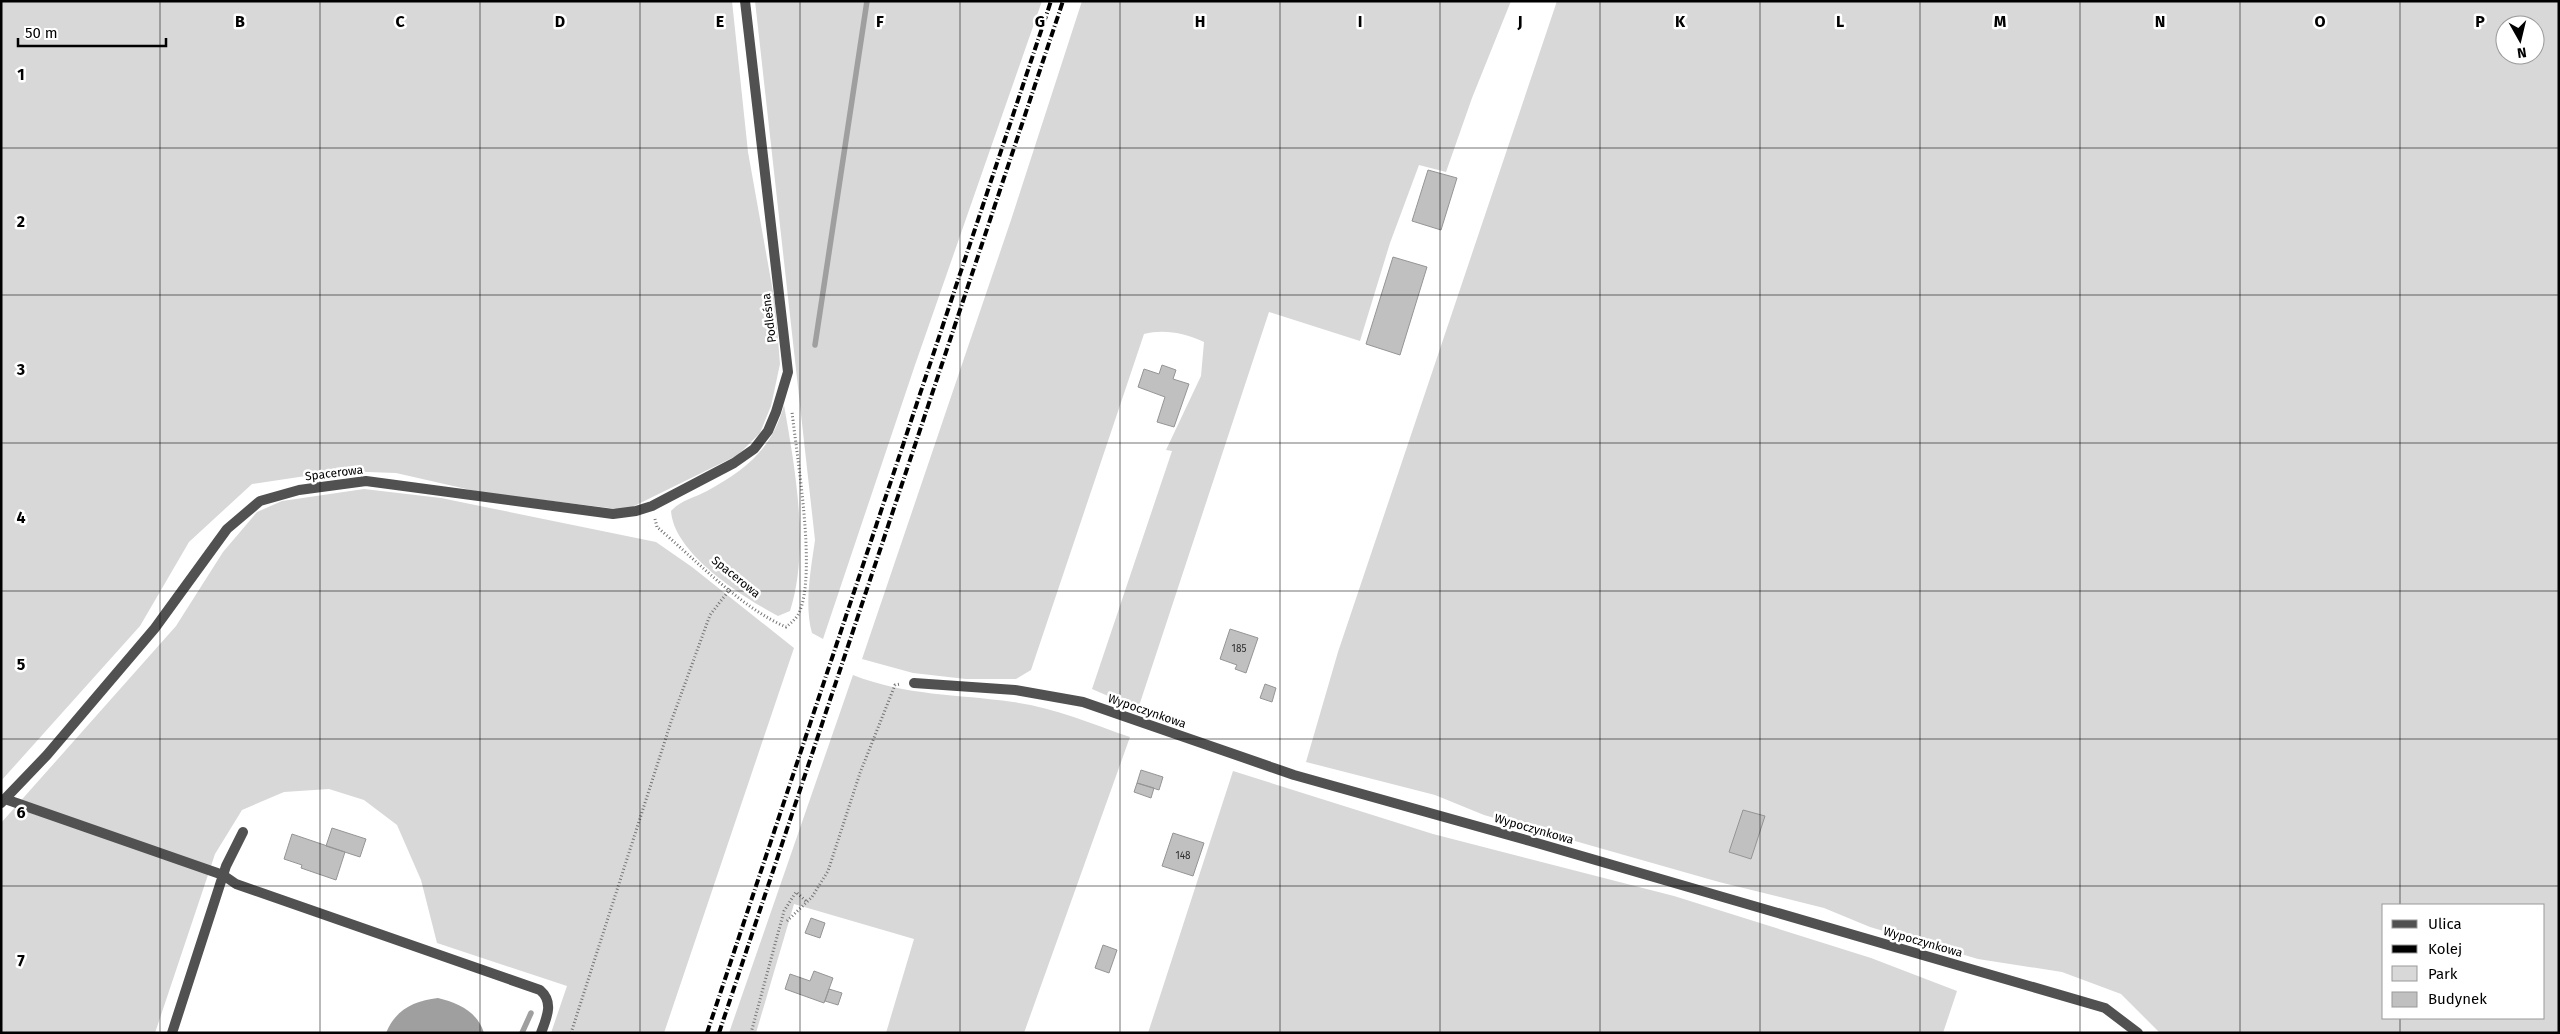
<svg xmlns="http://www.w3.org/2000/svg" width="2560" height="1034" viewBox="0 0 2560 1034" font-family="'Fira Sans',sans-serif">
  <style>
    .green { fill: #d8d8d8; fill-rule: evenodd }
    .water { fill: #9f9f9f }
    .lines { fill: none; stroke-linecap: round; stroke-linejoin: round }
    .stream { stroke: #9f9f9f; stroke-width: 5.5 }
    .building { fill: #c0c0c0; stroke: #959595 }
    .path { stroke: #737373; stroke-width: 3; stroke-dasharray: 1 2.5; stroke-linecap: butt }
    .service { stroke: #515151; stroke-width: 10 }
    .minor { stroke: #515151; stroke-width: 10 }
    .rail { stroke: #000; stroke-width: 4; stroke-dasharray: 8 2.5 1 2.5; stroke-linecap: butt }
    .grid { fill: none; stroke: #000; stroke-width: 1; stroke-opacity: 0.55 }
    .labels { text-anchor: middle; stroke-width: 5; stroke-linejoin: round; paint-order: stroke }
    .number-label { font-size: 10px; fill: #303030 }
    .street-label { font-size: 12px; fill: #000; stroke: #fff }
    .grid-label { font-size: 16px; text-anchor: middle; font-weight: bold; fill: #000; stroke: #fff; stroke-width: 5; stroke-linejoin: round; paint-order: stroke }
  </style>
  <rect width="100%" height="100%" fill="#fff"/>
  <path class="green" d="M1,1H732L748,152L775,303L780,364L771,406L760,433L738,455L626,510L484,493L396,473L339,471L252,484L189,542L140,626L1,781Z
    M755,1H1042L915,365L823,639L812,633C804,605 811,569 815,540Z
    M1082,1H1511L1472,98L1446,172L1419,165L1390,243L1360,341L1269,312L1138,709L1092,689L1172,451L1166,450L1201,376L1204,342C1185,333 1164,329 1144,334L1031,670L1016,679H966L913,673L862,659L1011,220Z
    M1557,1H2559V1033H2160L2121,994L2062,972L1978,959L1870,927L1824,908L1719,882L1484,815L1435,795L1306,762L1338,652ZM2505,25H2535V55H2505ZM2384,905H2544V1018H2384Z
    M784,405C795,468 810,549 790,611L778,616C743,597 674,554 671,511C681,500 694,498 707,491C746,470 772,449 784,405Z
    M364,489L441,498L656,542L692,567L794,648L664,1033H551L567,986L437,943L421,880L397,825L364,800L329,789L284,792L242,810L215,854L155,1033H1V823L176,626L223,552L257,512L282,501Z
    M853,675C906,696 957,694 1013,702C1053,707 1092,724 1130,737L1024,1033H886L914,939L794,904L756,1033H729Z
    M1233,771L1433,834L1674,896L1871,958L1957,991L1943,1033H1148Z"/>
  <path class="water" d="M438,998C458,1003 477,1011 484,1033H386C396,1009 414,1001 438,998Z"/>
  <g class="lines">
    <path class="stream" d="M815,345L867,1
      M522,1033L531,1013"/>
  </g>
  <path class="building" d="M1428,170L1457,178L1441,230L1412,221Z
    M1393,257L1427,267L1400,355L1366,344Z
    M1162,365L1176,370L1173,379L1189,384L1174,427L1157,422L1165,397L1138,387L1144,369L1159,374Z
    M1230,629L1258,638L1246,673L1235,669L1237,665L1220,659Z
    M1265,684L1276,688L1272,702L1260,698Z
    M1141,770L1163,777L1159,790L1137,783Z
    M1137,783L1154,788L1151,798L1134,792Z
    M1743,810L1765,816L1751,859L1729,852Z
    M332,828L366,839L360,857L326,846Z
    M1173,833L1204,843L1193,876L1162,866Z
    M292,834L345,852L336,880L301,868L302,865L284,859Z
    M811,918L825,923L820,938L805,933Z
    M1103,945L1117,950L1109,973L1095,968Z
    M814,971L833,978L824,1003L785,989L790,974L810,981Z
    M829,989L842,993L838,1005L825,1001Z"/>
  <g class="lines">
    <path class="path" d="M655,519L657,527C696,560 740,607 786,627C791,623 796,619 799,613C817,574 797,458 792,412
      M787,921L812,897L828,871L860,773L895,685L900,684
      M571,1033L671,722L710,615L730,589
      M751,1033L784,911L796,892L807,902"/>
    <path class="service" d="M5,799L223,875L236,884L540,990C554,1002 547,1017 541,1033
      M172,1033L226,866L243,832"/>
    <path class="minor" d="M914,683L1015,690L1083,702L1294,775L1530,841L2105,1008L2138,1033
      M1,803L47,755L155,628L227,529L260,501L299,490L366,481L613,514L636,511L652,506L734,463L754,449L768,431L776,412L788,372L745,1"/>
    <path class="rail" d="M707,1033L1051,1
      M719,1033L1063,1"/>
  </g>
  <path class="grid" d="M160,1V1033M320,1V1033M480,1V1033M640,1V1033M800,1V1033M960,1V1033M1120,1V1033M1280,1V1033M1440,1V1033M1600,1V1033M1760,1V1033M1920,1V1033M2080,1V1033M2240,1V1033M2400,1V905M1,148H2559M1,295H2559M1,443H2559M1,591H2559M1,739H2559M1,886H2559M2400,1018V1033"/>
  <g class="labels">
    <g class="number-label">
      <text x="1239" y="652">185</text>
      <text x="1183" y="859">148</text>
    </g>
    <g class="street-label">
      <text transform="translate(769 318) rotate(-97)" y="4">Podleśna</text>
      <text transform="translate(334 473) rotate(-7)" y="4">Spacerowa</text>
      <text transform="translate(736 577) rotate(39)" y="4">Spacerowa</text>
      <text transform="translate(1147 711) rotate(19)" y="4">Wypoczynkowa</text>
      <text transform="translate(1534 829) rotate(16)" y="4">Wypoczynkowa</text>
      <text transform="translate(1923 942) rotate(16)" y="4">Wypoczynkowa</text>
    </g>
  </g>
  <g class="grid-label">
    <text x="240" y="27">B</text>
    <text x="400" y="27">C</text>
    <text x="560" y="27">D</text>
    <text x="720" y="27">E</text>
    <text x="880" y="27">F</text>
    <text x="1040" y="27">G</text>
    <text x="1200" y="27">H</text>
    <text x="1360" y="27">I</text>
    <text x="1520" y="27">J</text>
    <text x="1680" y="27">K</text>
    <text x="1840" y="27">L</text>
    <text x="2000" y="27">M</text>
    <text x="2160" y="27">N</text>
    <text x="2320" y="27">O</text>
    <text x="2480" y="27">P</text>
    <text x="21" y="80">1</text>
    <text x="21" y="227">2</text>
    <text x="21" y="375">3</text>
    <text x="21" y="523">4</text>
    <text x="21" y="670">5</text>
    <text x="21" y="818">6</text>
    <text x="21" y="966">7</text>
  </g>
  <rect width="2560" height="1034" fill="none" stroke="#000000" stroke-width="5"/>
  <rect x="2382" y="904" width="162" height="115" fill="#ffffff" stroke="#999999"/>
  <rect x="2392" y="920" width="25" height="8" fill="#515151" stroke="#999999"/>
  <text x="2428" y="929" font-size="15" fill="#000000">Ulica</text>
  <rect x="2392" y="945" width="25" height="8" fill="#000000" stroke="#999999"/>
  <text x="2428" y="954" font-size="15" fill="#000000">Kolej</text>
  <rect x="2392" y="966" width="25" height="15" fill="#d8d8d8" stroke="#999999"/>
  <text x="2428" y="979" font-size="15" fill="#000000">Park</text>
  <rect x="2392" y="992" width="25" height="15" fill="#c0c0c0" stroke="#999999"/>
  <text x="2428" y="1004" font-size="15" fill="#000000">Budynek</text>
  <g transform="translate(2520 40) rotate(172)"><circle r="24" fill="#ffffff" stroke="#999999"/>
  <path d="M0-4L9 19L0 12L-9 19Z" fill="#000000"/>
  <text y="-8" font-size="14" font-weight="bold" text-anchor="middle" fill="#000000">N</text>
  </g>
  <path d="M18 38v8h148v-8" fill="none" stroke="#000000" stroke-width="2.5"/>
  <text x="25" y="38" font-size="15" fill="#000000" stroke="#ffffff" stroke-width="4" paint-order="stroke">50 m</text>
</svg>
